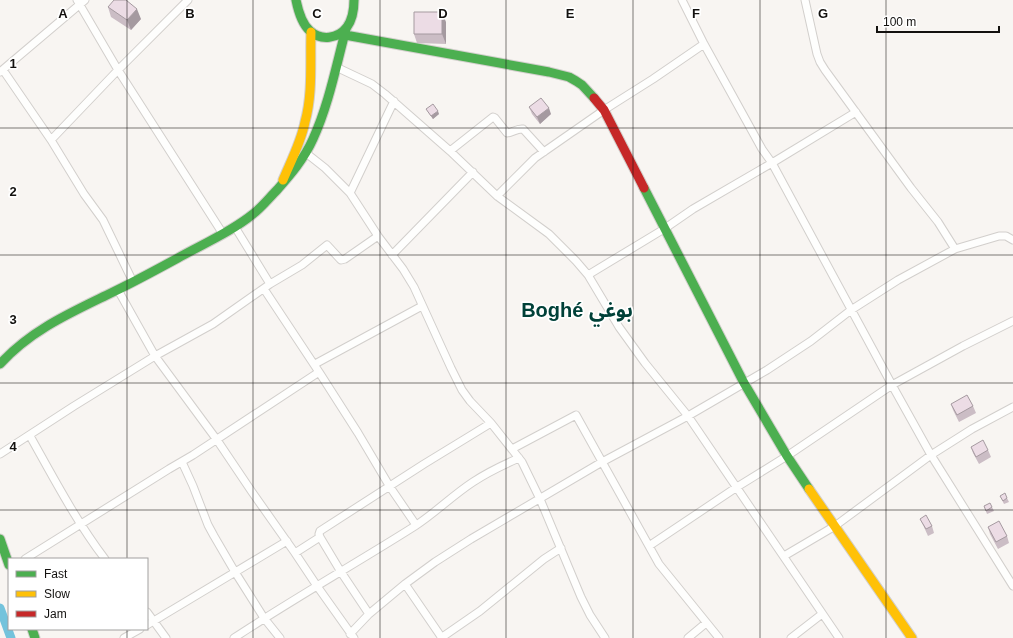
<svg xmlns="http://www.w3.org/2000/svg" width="1013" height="638" viewBox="0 0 1013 638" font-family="Arial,'Noto Sans Arabic',sans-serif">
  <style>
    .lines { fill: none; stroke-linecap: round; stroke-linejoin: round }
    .canal { stroke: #74c3dc; stroke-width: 9 }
    .street-casing { stroke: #d2cfcc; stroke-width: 9 }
    .fast-casing { stroke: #d2cfcc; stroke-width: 11 }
    .slow-casing { stroke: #d2cfcc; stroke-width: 11 }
    .jam-casing { stroke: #d2cfcc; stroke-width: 11 }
    .street { stroke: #fefefd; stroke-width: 7 }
    .fast { stroke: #4caf50; stroke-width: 9 }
    .slow { stroke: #ffc107; stroke-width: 9 }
    .jam { stroke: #c62828; stroke-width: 9 }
    .wall { fill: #cbbdc5 }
    .shaded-wall { fill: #a59aa0 }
    .building { fill: #ecdce5; stroke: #a59aa0 }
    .grid { fill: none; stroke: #13110f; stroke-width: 1; stroke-opacity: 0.55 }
    .labels { text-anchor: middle; stroke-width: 3.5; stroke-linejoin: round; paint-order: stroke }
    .town-label { font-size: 20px; font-weight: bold; fill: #004139; stroke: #fff }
    .grid-label { font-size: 13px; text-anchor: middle; font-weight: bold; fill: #13110f; stroke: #fff; stroke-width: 3.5; stroke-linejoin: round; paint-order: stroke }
  </style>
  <rect width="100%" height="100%" fill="#f8f5f2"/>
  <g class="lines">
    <path class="canal" d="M0,608L11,638"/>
    <g class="street-casing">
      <path id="street" d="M77,0L118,70L223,234
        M682,0L704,44L762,149L772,163L892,385L931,455L1013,586
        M805,0L817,54L820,62L825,70L911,188L938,222L955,249
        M336,67L372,84L385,94L450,151L497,196L549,234L576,261L588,275L619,327L645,363L688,416L839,638
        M3,70L51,140L84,194L103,220L133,282
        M0,72L85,0
        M51,140L118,70L188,0
        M450,151L493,117L495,118L507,133C512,133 517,128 523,129L544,152
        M306,153L325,168L350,193L378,236L403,269L414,287L451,368L462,390L470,401L491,423L522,462L540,499L581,597L590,615L605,638
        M350,193L394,101
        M497,196L535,158L604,110L653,79L704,44
        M235,227L270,284
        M392,255L473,172
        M588,275L664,229L693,209L772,163L856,112
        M118,290L155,356L217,440L252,492L295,553L317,586L354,638
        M315,364L422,306
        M319,372L358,433L390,487L416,525
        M30,436C53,477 76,521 105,559
        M512,449L576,415L659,564L719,638
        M0,454L74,406L155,356L213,324L270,284L302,265L327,245L340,259L341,260L345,259L378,236
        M182,462L193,486L208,525L214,536L235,572L264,618L280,638
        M649,546L737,487L787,456L892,385L963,346L1013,321
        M295,553L320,537
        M784,556L835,526L931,455L972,429L1013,407
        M25,559L169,469L193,455L319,372L264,289
        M405,584L442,638
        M147,612L166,638
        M369,614L341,572L320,537L319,534L320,531L424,464L491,423
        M147,625L287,541
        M350,634L369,614L405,584L435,562L471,539L602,462L688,416L767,370L811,341L851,310L898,280L955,249L999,236H1006L1013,240
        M124,638L140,629
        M234,638C293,599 355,564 415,526C435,513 453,495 473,482C488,472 503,465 519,458
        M441,638L480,611L544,559L561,548
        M688,638L706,623
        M791,638L822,614"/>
    </g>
    <g class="fast-casing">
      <path id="fast" d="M296,0C298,10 302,24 310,31C321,41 338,39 347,27C352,20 354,9 354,0
        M345,35L549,72L569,77L576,81L582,85L594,98
        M644,188L744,383L787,456L809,489
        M0,364C31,330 70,313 111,293C134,282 156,270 178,258C203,244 231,232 253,214C262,207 269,198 277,190C291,174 304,159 313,139C329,104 336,66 346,29
        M0,539L9,565
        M32,629L35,638"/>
    </g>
    <g class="slow-casing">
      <path id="slow" d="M283,180C291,161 301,142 305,122C313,93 310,62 311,32
        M809,489L912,638"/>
    </g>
    <g class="jam-casing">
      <path id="jam" d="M594,98L604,110L644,188"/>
    </g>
    <use href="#street" class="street"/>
    <use href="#fast" class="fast"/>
    <use href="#slow" class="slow"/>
    <use href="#jam" class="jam"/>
  </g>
  <path class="wall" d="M108,7L141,19L131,30L111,17Z
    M446,22V44L417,43L414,34Z
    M529,107L551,114L540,124L532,114Z
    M426,109L439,114L433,119L428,112Z
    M951,404L973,406L976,413L959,422L953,410Z
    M971,447L988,450L991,457L979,464L973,453Z
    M1000,496L1007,498L1009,502L1004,504Z
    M984,506L992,507L994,511L987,514Z
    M920,519L932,526L934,533L928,536L923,525Z
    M988,527L1007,536L1009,543L998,549L990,534Z"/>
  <path class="shaded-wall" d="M137,9L141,19L131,30L127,20Z
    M442,12L446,22V44L442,34Z
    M549,108L551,114L540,124L537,117Z
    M438,111L439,114L433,119L431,116Z"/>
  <path class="building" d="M114,0H126L137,9L127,20L108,7Z
    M414,12H442V34H414Z
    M541,98L549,108L537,117L529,107Z
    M433,104L438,111L431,116L426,109Z
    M967,395L973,406L957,415L951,404Z
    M983,440L988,450L976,457L971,447Z
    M1005,493L1007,498L1003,501L1000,496Z
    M990,503L992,507L986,511L984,506Z
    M926,515L932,526L926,529L920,519Z
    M999,521L1007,536L996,542L988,527Z"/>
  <path class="grid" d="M127,0V559M253,0V638M380,0V638M506,0V638M633,0V638M760,0V638M886,0V638M0,128H1013M0,255H1013M0,383H1013M0,510H1013M127,629V638"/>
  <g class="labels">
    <g class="town-label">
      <text x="577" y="317">Boghé بوغي</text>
    </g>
  </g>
  <g class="grid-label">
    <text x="63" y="18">A</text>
    <text x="190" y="18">B</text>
    <text x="317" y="18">C</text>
    <text x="443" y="18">D</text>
    <text x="570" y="18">E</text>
    <text x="696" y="18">F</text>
    <text x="823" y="18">G</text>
    <text x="13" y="68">1</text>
    <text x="13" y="196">2</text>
    <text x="13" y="324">3</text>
    <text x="13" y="451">4</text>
  </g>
  <rect x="8" y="558" width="140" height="72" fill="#ffffff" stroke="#a1a09f"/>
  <rect x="16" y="571" width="20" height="6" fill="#4caf50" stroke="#a1a09f"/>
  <text x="44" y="578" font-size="12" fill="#13110f">Fast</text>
  <rect x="16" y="591" width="20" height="6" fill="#ffc107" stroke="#a1a09f"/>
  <text x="44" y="598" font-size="12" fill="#13110f">Slow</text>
  <rect x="16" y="611" width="20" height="6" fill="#c62828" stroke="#a1a09f"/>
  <text x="44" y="618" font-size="12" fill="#13110f">Jam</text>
  <path d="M877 26v6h122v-6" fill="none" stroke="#13110f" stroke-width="2"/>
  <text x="883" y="26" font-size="12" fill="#13110f" stroke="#ffffff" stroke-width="3" paint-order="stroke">100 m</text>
</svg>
